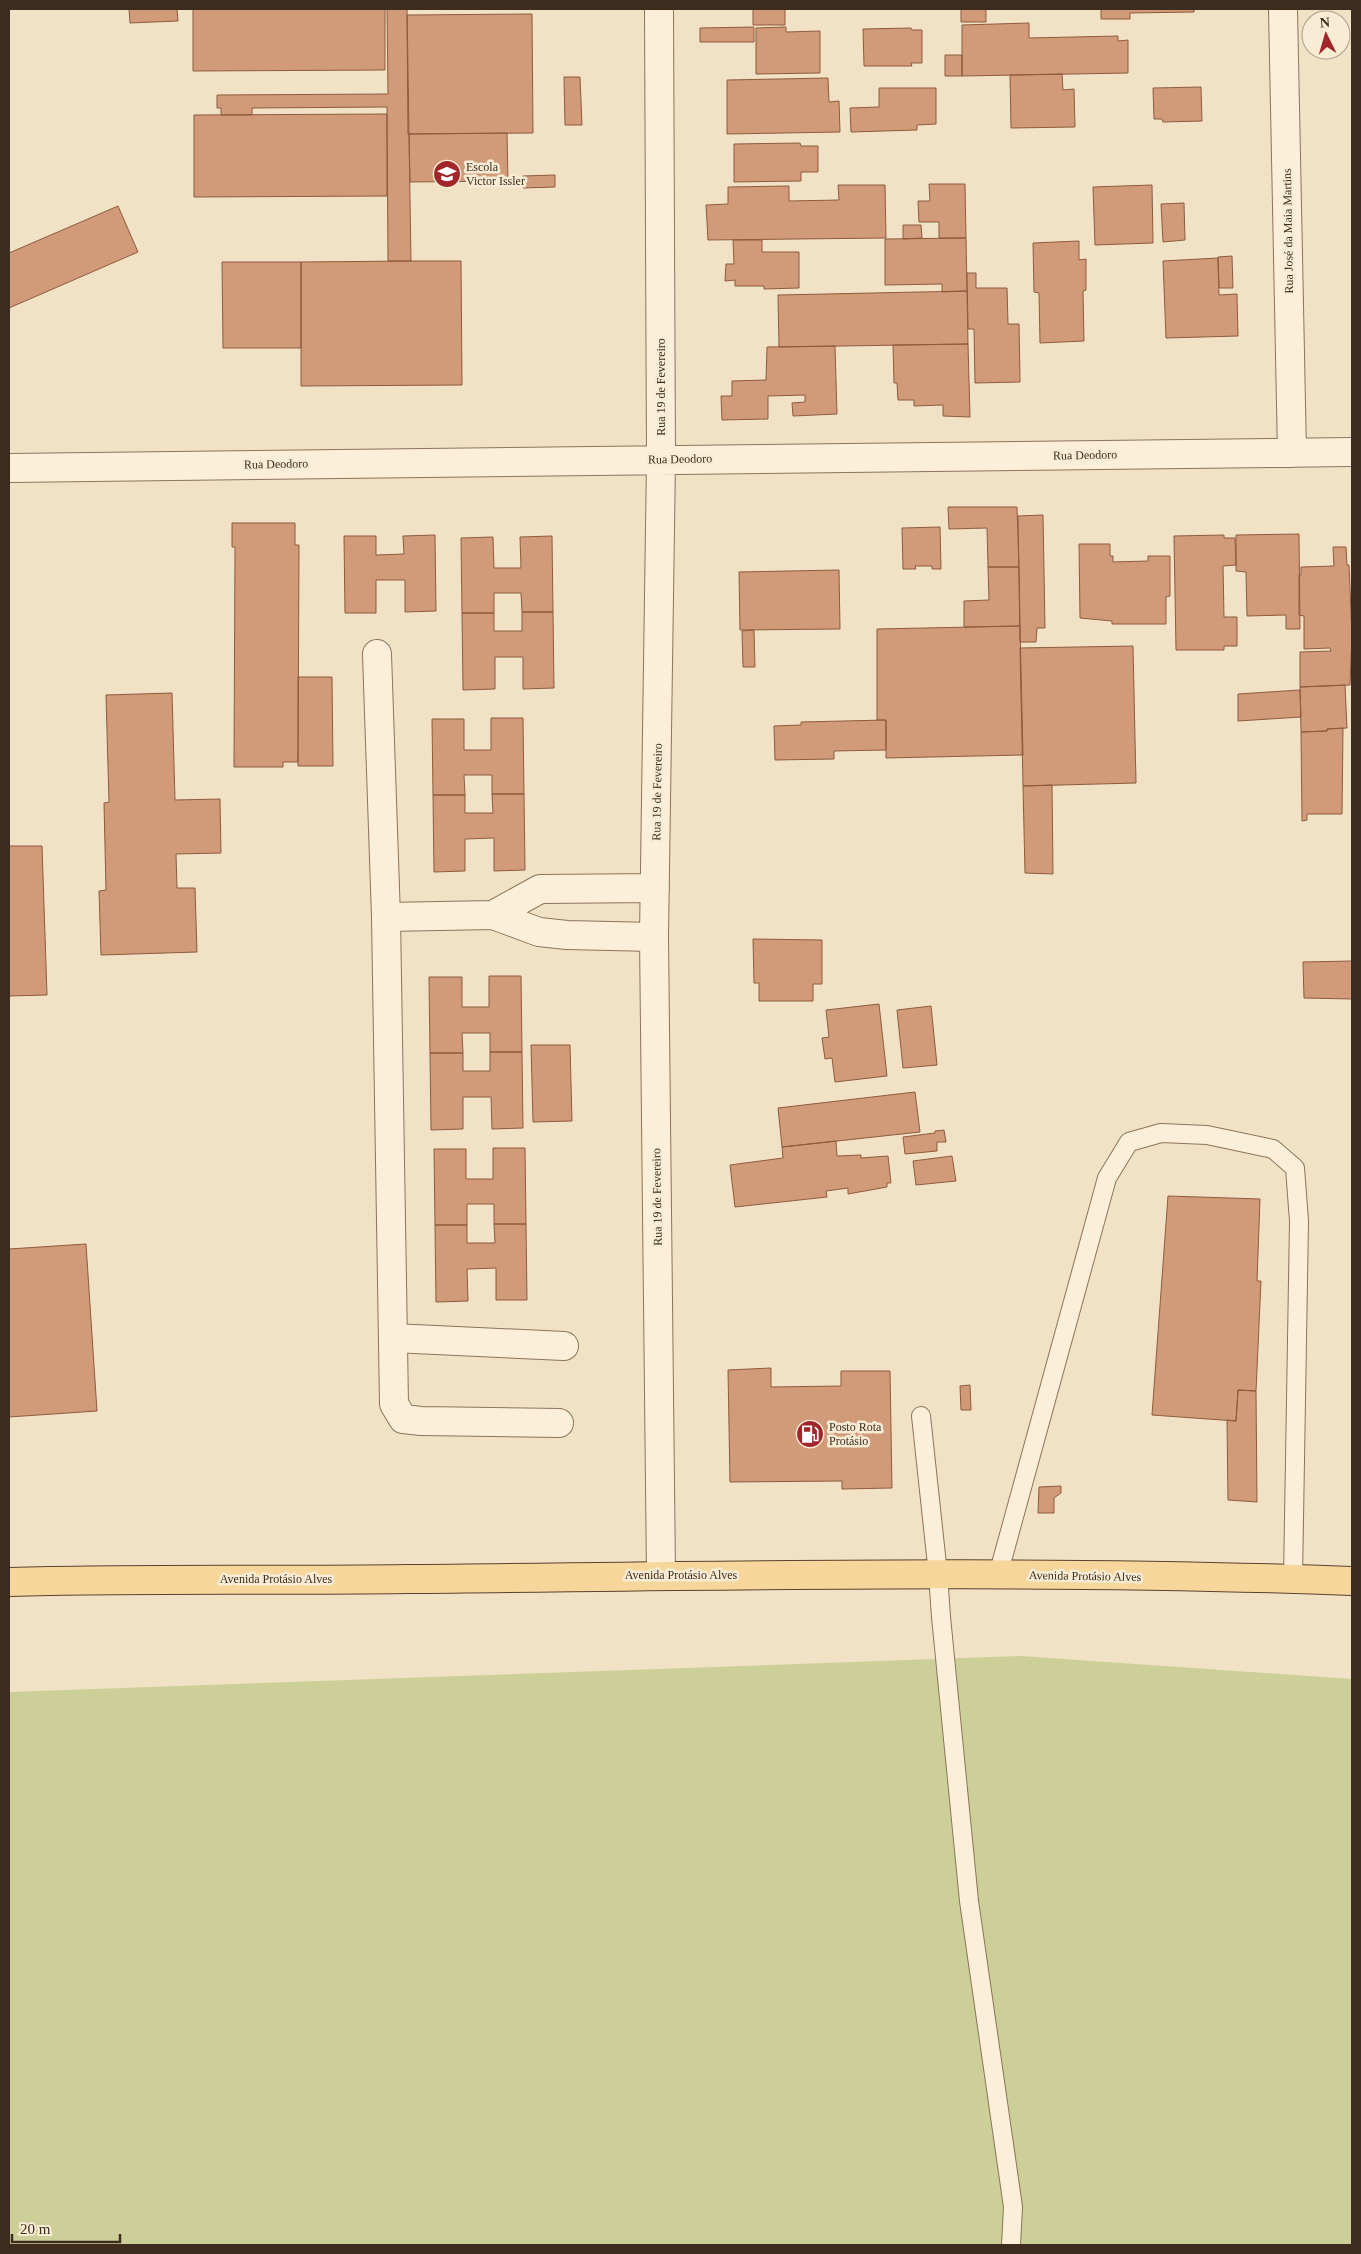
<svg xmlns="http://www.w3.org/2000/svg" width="1361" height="2254" viewBox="0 0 1361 2254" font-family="'Times New Roman',serif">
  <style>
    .green { fill: #ccd098 }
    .building { fill: #d19a79; stroke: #8e5b3e }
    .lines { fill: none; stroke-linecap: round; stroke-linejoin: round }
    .lane-casing { stroke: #8d735a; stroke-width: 20 }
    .street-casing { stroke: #8d735a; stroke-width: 30 }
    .primary-casing { stroke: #5b412e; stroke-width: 30 }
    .lane { stroke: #fbefd9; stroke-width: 18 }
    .street { stroke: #fbefd9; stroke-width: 28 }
    .primary { stroke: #f6d69b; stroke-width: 28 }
    .labels { text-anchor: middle; stroke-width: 5; stroke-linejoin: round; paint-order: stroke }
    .poi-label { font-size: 12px; fill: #3d2c1e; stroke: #f8ecd5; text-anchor: start }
    .street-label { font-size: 12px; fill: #3d2c1e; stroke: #f8ecd5 }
  </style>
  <rect width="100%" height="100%" fill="#f1e2c5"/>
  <path class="green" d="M1021,1656L1352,1679V2245H9V1692Z"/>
  <path class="building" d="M129,9H177L178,21L130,23Z
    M193,9H385V70L193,71Z
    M387,9H407L411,261H388L387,107L252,108V115H221V108H217V95L388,94Z
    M753,9H785V25H753Z
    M961,9H986V22H961Z
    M1101,9H1194V12L1130,13V19H1101Z
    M532,14L533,133L408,134L407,15Z
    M1029,23V38L1118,36V41L1128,40V73L962,76V25Z
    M754,27V42H700V28Z
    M786,27V32L820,31V73L756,74V28Z
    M911,28L912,30H922V63H911L912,66H864L863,29Z
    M945,55H962V76H945Z
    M1062,74L1063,90L1074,89L1075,127L1011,128L1010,75Z
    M564,77H580L582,125H565Z
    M828,78L829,102L839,101L840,132L727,134V80Z
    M1201,87L1202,121L1163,122L1162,119H1154L1153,88Z
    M879,88H936V124L917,125V130L851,132L850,108L879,107Z
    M387,114V196L194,197V115Z
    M507,133L508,181L410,182L409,134Z
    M800,143L801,146H818V172H801V181L734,182V144Z
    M555,175V187L523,188V176Z
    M929,184H965L966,238H939V222H919L918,201H930Z
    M838,185H885L886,238L708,240L706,205L728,204V187L789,186V201L839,200Z
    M1152,185L1153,243L1095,245L1093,187Z
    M1184,203L1185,240L1163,242L1161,204Z
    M118,206L138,252L9,308V253Z
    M903,225H921L922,238L903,239Z
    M966,238L967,291L942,292V284L885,285V239Z
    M733,240H762V252H799V288L764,289V286H735V280L725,281L726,264H734Z
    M1079,241V260L1086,259V290L1083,291L1084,341L1040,343L1039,293L1034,292L1033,243Z
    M1232,256L1233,288H1219L1218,257Z
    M1218,258L1219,295L1237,294L1238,336L1166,338L1163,261Z
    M411,261H461L462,385L301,386V262Z
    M222,262H301V348H223Z
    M967,273H976V288H1007L1008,324H1019L1020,382L975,383L974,329H968Z
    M967,291L968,344L779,347L778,295Z
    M968,344L970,417L943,416V405L914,406V400H898L897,383H894L893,345Z
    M835,346L837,414L793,416L792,403L805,402V395L768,396V419L722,420L721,396H732V381L766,380L767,347Z
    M948,507H1017L1019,567H988L987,528L949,529Z
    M1043,515L1045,628H1037L1036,642H1020L1018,516Z
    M232,523H295V545H299L298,762H283V767H234L235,547H232Z
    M940,527L941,569H932V566H915L916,569H903L902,528Z
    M1299,534L1300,629H1286V615L1247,616L1246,572L1236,571V535Z
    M435,535L436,611L405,612V580H376V613H345L344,536H376V555L404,554L403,536Z
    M1224,535V538H1235L1236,565L1223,566L1224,617H1237V646H1224V650H1176L1174,536Z
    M552,536L553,612H522L521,593H494V613H462L461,538L493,537L494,568H521L520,537Z
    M1079,544H1110V556H1113V562L1148,561V556H1170V596L1166,597V624H1112V621L1080,618Z
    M1333,547H1346L1347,565H1349L1352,635L1350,685L1300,687V652L1331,651L1330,648L1304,649V616L1299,615V575H1301V567L1334,566Z
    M988,567H1019L1020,626L964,627V601L989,600Z
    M839,570L840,629L740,630L739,572Z
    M522,612H553L554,688L523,689V657H495V689L463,690L462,613H494V631H522Z
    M1020,626L1023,755L886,758V720H877V629Z
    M754,630L755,667H743L742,631Z
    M1133,646L1136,783L1023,786L1020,648Z
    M298,677H332L333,766H298Z
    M1345,685L1347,728L1327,729V731L1301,732L1300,687Z
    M1300,690L1301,717L1238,721V694Z
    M172,693L175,800L220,799L221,853L176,854L177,888H195L197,952L101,955L99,891L106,890L104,803L109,802L106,695Z
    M491,718H523L524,794H492V775H464L465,795H433L432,719H464V750H491Z
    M886,720V750L834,751V759L775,760L774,726L801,725V722Z
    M1343,728L1342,814H1307V820L1302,821L1301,732L1327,731V729Z
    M1052,785L1053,874L1025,873L1023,786Z
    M492,794H524L525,870L494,871V838L465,839V871L434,872L433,795H465V813H493Z
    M9,846H42L47,995L9,996Z
    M753,939L822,940V984H813V1001H759V983H754Z
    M1352,961V999L1304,998L1303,962Z
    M489,976H521L522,1052H490V1033H462L463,1053H430L429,977H462V1007H489Z
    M879,1004L887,1076L835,1082L832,1058L825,1059L822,1038L829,1037L826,1010Z
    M931,1006L937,1065L903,1068L897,1010Z
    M531,1045H570L572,1121L533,1122Z
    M490,1052H522L523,1128L492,1129L491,1097H463V1129L431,1130L430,1053H463V1071H490Z
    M915,1092L920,1132L782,1147L778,1108Z
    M944,1130L946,1142H937V1151L905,1154L903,1137L935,1133V1131Z
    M836,1141L837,1156L861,1155V1158L888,1156L891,1183H887V1187L848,1194V1188L826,1191L827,1197L735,1207L730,1165L783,1158L782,1147Z
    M493,1148H525L526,1224H494V1204H467V1225H435L434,1149H466V1179H493Z
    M952,1156L956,1181L916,1185L913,1161Z
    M1168,1196L1260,1199L1257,1281H1261L1256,1391L1238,1390L1236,1421L1152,1415Z
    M494,1224H526L527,1300H496V1268L467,1269L468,1301L436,1302L435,1225H467V1243H495Z
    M86,1244L97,1411L9,1417V1249Z
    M771,1368V1387L841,1386V1371H890L892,1488L842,1489V1481L730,1482L728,1370Z
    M970,1385L971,1410H961L960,1386Z
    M1238,1390L1256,1391L1257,1502L1228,1500L1227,1420L1236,1421Z
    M1061,1486V1493L1054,1498V1513H1038L1039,1487Z"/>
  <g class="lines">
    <g class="lane-casing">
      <path id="lane" d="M921,1416L938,1574L941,1617L969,1901L1013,2207L1011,2245
        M998,1575L1107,1178L1129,1142L1161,1133L1207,1135L1273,1149L1295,1168L1299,1221L1293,1579"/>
    </g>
    <g class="street-casing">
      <path id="street" d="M659,9L661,460L654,937L661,1575
        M1283,9L1292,453
        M9,468L1352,452
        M377,654L386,917L394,1404L403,1419L421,1421L559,1423
        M493,915L540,889L655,888
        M386,917L493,915L539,932L567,935L654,937
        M393,1338L564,1346"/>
    </g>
    <g class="primary-casing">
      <path id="primary" d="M9,1582C142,1578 274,1581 407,1579C722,1576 1037,1569 1352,1581"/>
    </g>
    <use href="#lane" class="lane"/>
    <use href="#street" class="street"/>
    <use href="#primary" class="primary"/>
  </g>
  <defs>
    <g id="school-disc" transform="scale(1.4375)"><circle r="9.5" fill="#a0262b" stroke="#f8ecd5"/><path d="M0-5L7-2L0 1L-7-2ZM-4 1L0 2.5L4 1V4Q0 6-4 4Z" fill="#fff"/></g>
    <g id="fuel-disc" transform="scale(1.4375)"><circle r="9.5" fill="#a0262b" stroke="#f8ecd5"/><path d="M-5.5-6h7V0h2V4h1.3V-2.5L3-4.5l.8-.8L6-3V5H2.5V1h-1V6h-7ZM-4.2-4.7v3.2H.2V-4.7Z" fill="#fff"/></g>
  </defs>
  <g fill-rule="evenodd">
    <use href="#school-disc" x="447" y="174"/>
    <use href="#fuel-disc" x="810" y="1434"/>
  </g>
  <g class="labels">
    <g class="poi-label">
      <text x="466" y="171">Escola<tspan x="466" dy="14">Victor Issler</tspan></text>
      <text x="829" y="1431">Posto Rota<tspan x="829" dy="14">Protásio</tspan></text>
    </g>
    <g class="street-label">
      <text transform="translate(1288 231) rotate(-91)" y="4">Rua José da Maia Martins</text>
      <text transform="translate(661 387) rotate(-90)" y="4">Rua 19 de Fevereiro</text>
      <text transform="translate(1085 455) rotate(-1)" y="4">Rua Deodoro</text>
      <text transform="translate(680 459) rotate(-1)" y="4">Rua Deodoro</text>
      <text transform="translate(276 464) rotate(-1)" y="4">Rua Deodoro</text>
      <text transform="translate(657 792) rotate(-89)" y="4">Rua 19 de Fevereiro</text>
      <text transform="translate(657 1197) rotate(-91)" y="4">Rua 19 de Fevereiro</text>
      <text x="681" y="1579">Avenida Protásio Alves</text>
      <text transform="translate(1085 1576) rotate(1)" y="4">Avenida Protásio Alves</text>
      <text x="276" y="1583">Avenida Protásio Alves</text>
    </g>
  </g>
  <rect width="1361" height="2254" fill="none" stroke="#3d2c1e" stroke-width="20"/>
  <g transform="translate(1326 35) rotate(355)"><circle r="24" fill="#f8ecd5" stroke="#ad9f8c"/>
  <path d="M0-4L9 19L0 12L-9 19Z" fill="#a0262b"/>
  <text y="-8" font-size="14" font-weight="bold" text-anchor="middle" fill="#3d2c1e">N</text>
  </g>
  <path d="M12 2234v8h108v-8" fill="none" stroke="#3d2c1e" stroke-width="2.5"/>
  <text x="20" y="2234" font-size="15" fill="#3d2c1e" stroke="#f8ecd5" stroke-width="4" paint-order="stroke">20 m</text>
</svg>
